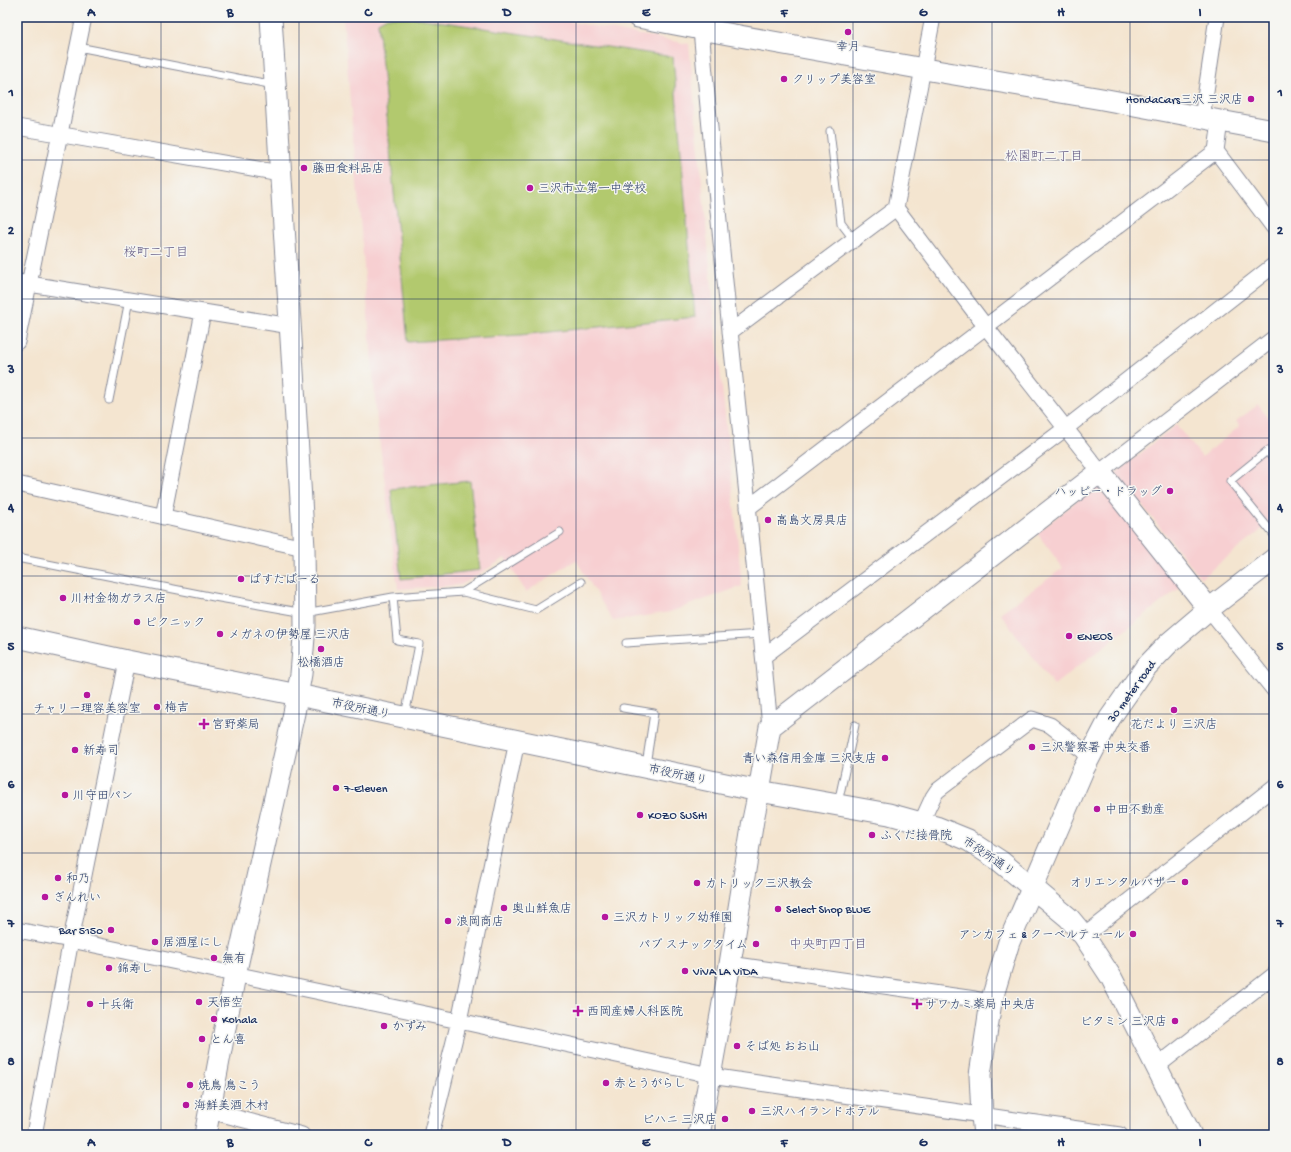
<svg xmlns="http://www.w3.org/2000/svg" width="1291" height="1152" viewBox="0 0 1291 1152" font-family="'Gochi Hand','Klee One',sans-serif">
  <style>
    .built { fill: #f7cfd1 }
    .green { fill: #b2c96e; stroke: #667c66 }
    .lines { fill: none; stroke-linecap: round; stroke-linejoin: round }
    .lane-casing { stroke: #888a97; stroke-width: 9 }
    .street-casing { stroke: #888a97; stroke-width: 17 }
    .secondary-casing { stroke: #888a97; stroke-width: 23 }
    .lane { stroke: #fff; stroke-width: 7 }
    .street { stroke: #fff; stroke-width: 15 }
    .secondary { stroke: #fff; stroke-width: 21 }
    .grid { fill: none; stroke: #1b2f5e; stroke-width: 1; stroke-opacity: 0.55 }
    .poi-dot { fill: #b5179e; stroke: #f6f6f2; stroke-width: 1.5 }
    .labels { text-anchor: middle; stroke-width: 3; stroke-linejoin: round; paint-order: stroke }
    .poi-label { font-size: 12px; fill: #1b2f5e; stroke: #f6f6f2; text-anchor: start }
    .street-label { font-size: 12px; fill: #1b2f5e; stroke: #f6f6f2 }
    .neighbourhood-label { font-size: 13px; fill: #645b84; stroke: #f6f6f2 }
    .neatline { fill: none; stroke: #1b2f5e; stroke-width: 1.5 }
    .grid-label { font-size: 13px; text-anchor: middle; font-weight: bold; fill: #1b2f5e }
  </style>
  <rect width="100%" height="100%" fill="#f6f6f2"/>
  <filter id="ink" filterUnits="userSpaceOnUse"><feTurbulence type="fractalNoise" baseFrequency=".025" numOctaves="2"/><feDisplacementMap in="SourceGraphic" scale="8" xChannelSelector="R" yChannelSelector="G"/><feConvolveMatrix kernelMatrix="1 2 1 2 8 2 1 2 1" color-interpolation-filters="sRGB"/></filter>
  <filter id="wash" filterUnits="userSpaceOnUse"><feTurbulence type="fractalNoise" baseFrequency=".012" numOctaves="4" result="noise"/><feDisplacementMap in="SourceGraphic" scale="16" xChannelSelector="R" yChannelSelector="G"/><feGaussianBlur stdDeviation="0.9" result="paint"/><feColorMatrix in="noise" values="0 0 0 0 0 0 0 0 0 0 0 0 0 0 0 0 0 1.4 0 .05"/><feComposite in="paint" operator="in"/></filter>
  <g filter="url(#wash)">
    <rect width="100%" height="100%" fill="#f4e5d0"/>
    <path class="built" d="M343,17H545L689,44L716,331L730,462L742,586L670,612L613,621L576,560L526,592L505,558L461,585L398,589L377,421Z
      M1258,405L1274,425V520L1201,578L1116,473L1176,425L1202,457L1240,426L1236,421Z
      M1097,485L1182,586L1054,685L1000,613L1063,568L1037,533Z"/>
    <path class="green" d="M387,17H411L673,57L695,317L520,335L408,342L378,22Z
      M470,481L480,570L401,579L391,489Z"/>
  </g>
  <g filter="url(#ink)">
    <g class="lines">
      <g class="lane-casing">
        <path id="lane" d="M78,47L274,85
          M830,131L841,223L854,240
          M109,400L129,300
          M1274,460L1267,451L1230,481L1274,535
          M17,558L214,597L305,613L393,597L463,592L560,532
          M463,592L536,610L581,582
          M393,597L397,640L419,644L409,696L405,715
          M626,643L761,634
          M623,708L654,713L646,765
          M838,803L855,725
          M1037,1135L1039,1124"/>
      </g>
      <g class="street-casing">
        <path id="street" d="M700,17C720,254 748,490 770,727
          M1202,118L1217,17
          M1220,121L1216,151L1274,228
          M17,127L280,173
          M896,208L986,327L1100,472L1274,338
          M17,282L203,312L291,326
          M730,332L896,208L933,17
          M17,342L84,17
          M17,484L304,548
          M748,508L1216,151
          M163,517L203,312
          M1209,609L1274,690
          M764,656L1066,428L1274,265
          M921,823L933,797L937,791L1032,719L1050,725L1090,756
          M17,930L71,940L459,1021L696,1072L710,1076L1120,1135
          M1084,936L1274,787
          M730,964L975,999L991,1002
          M1156,1067L1274,975
          M210,1111L302,1135
          M34,1135L71,940L127,661
          M431,1135L459,1021L517,741"/>
      </g>
      <g class="secondary-casing">
        <path id="secondary" d="M638,17L717,32L924,69L1102,99L1274,131
          M17,637L127,661L298,695L759,791L889,814L936,827L968,840L1000,861L1033,888L1069,918L1084,936L1111,977L1191,1135
          M205,1135L235,975L294,713L301,674L305,625L304,548L271,17
          M699,1135L710,1076L730,964L753,820L759,791L770,727L1100,472L1209,609
          M984,1135L982,1116L980,1075L991,1002L1009,942L1083,770L1110,718L1145,668L1169,643L1209,609L1274,559"/>
      </g>
      <use href="#lane" class="lane"/>
      <use href="#street" class="street"/>
      <use href="#secondary" class="secondary"/>
    </g>
  </g>
  <path class="grid" d="M161,17V1135M299,17V1135M438,17V1135M576,17V1135M715,17V1135M853,17V1135M992,17V1135M1130,17V1135M17,160H1274M17,299H1274M17,438H1274M17,576H1274M17,714H1274M17,853H1274M17,992H1274"/>
  <g class="poi-dot">
    <circle cx="848" cy="32" r="4"/>
    <circle cx="784" cy="79" r="4"/>
    <circle cx="1251" cy="99" r="4"/>
    <circle cx="304" cy="168" r="4"/>
    <circle cx="530" cy="188" r="4"/>
    <circle cx="1170" cy="491" r="4"/>
    <circle cx="768" cy="520" r="4"/>
    <circle cx="241" cy="579" r="4"/>
    <circle cx="63" cy="598" r="4"/>
    <circle cx="137" cy="622" r="4"/>
    <circle cx="220" cy="634" r="4"/>
    <circle cx="1069" cy="636" r="4"/>
    <circle cx="321" cy="649" r="4"/>
    <circle cx="87" cy="695" r="4"/>
    <circle cx="157" cy="707" r="4"/>
    <circle cx="1174" cy="710" r="4"/>
    <path d="M202 718h4v4h4v4h-4v4h-4v-4h-4v-4h4z"/>
    <circle cx="1032" cy="747" r="4"/>
    <circle cx="75" cy="750" r="4"/>
    <circle cx="885" cy="758" r="4"/>
    <circle cx="336" cy="788" r="4"/>
    <circle cx="65" cy="795" r="4"/>
    <circle cx="1097" cy="809" r="4"/>
    <circle cx="640" cy="815" r="4"/>
    <circle cx="872" cy="835" r="4"/>
    <circle cx="58" cy="878" r="4"/>
    <circle cx="1185" cy="882" r="4"/>
    <circle cx="697" cy="883" r="4"/>
    <circle cx="45" cy="897" r="4"/>
    <circle cx="504" cy="908" r="4"/>
    <circle cx="778" cy="909" r="4"/>
    <circle cx="605" cy="917" r="4"/>
    <circle cx="448" cy="921" r="4"/>
    <circle cx="111" cy="930" r="4"/>
    <circle cx="1133" cy="934" r="4"/>
    <circle cx="155" cy="942" r="4"/>
    <circle cx="756" cy="944" r="4"/>
    <circle cx="214" cy="958" r="4"/>
    <circle cx="109" cy="968" r="4"/>
    <circle cx="685" cy="971" r="4"/>
    <circle cx="199" cy="1002" r="4"/>
    <circle cx="90" cy="1004" r="4"/>
    <path d="M915 998h4v4h4v4h-4v4h-4v-4h-4v-4h4z"/>
    <path d="M576 1005h4v4h4v4h-4v4h-4v-4h-4v-4h4z"/>
    <circle cx="214" cy="1019" r="4"/>
    <circle cx="1175" cy="1021" r="4"/>
    <circle cx="384" cy="1026" r="4"/>
    <circle cx="202" cy="1039" r="4"/>
    <circle cx="737" cy="1046" r="4"/>
    <circle cx="606" cy="1083" r="4"/>
    <circle cx="190" cy="1085" r="4"/>
    <circle cx="186" cy="1105" r="4"/>
    <circle cx="752" cy="1111" r="4"/>
    <circle cx="725" cy="1119" r="4"/>
  </g>
  <g class="labels">
    <g class="poi-label">
      <text x="848" y="50" text-anchor="middle">幸月</text>
      <text x="792" y="83">クリップ美容室</text>
      <text x="1243" y="103" text-anchor="end">HondaCars三沢 三沢店</text>
      <text x="312" y="172">藤田食料品店</text>
      <text x="538" y="192">三沢市立第一中学校</text>
      <text x="1162" y="495" text-anchor="end">ハッピー・ドラッグ</text>
      <text x="776" y="524">高島文房具店</text>
      <text x="249" y="583">ぱすたばーる</text>
      <text x="71" y="602">川村金物ガラス店</text>
      <text x="145" y="626">ピクニック</text>
      <text x="228" y="638">メガネの伊勢屋 三沢店</text>
      <text x="1077" y="640">ENEOS</text>
      <text x="321" y="666" text-anchor="middle">松橋酒店</text>
      <text x="165" y="711">梅吉</text>
      <text x="87" y="712" text-anchor="middle">チャリー理容美容室</text>
      <text x="212" y="728">宮野薬局</text>
      <text x="1174" y="728" text-anchor="middle">花だより 三沢店</text>
      <text x="1040" y="751">三沢警察署 中央交番</text>
      <text x="83" y="754">新寿司</text>
      <text x="877" y="762" text-anchor="end">青い森信用金庫 三沢支店</text>
      <text x="344" y="792">7-Eleven</text>
      <text x="73" y="799">川守田パン</text>
      <text x="1105" y="813">中田不動産</text>
      <text x="648" y="819">KOZO SUSHI</text>
      <text x="880" y="839">ふくだ接骨院</text>
      <text x="66" y="882">和乃</text>
      <text x="1177" y="886" text-anchor="end">オリエンタルバザー</text>
      <text x="705" y="887">カトリック三沢教会</text>
      <text x="53" y="901">ぎんれい</text>
      <text x="512" y="912">奥山鮮魚店</text>
      <text x="786" y="913">Select Shop BLUE</text>
      <text x="613" y="921">三沢カトリック幼稚園</text>
      <text x="456" y="925">浪岡商店</text>
      <text x="103" y="934" text-anchor="end">Bar 5150</text>
      <text x="1125" y="938" text-anchor="end">アンカフェ &amp; クーベルテュール</text>
      <text x="163" y="946">居酒屋にし</text>
      <text x="748" y="948" text-anchor="end">パブ スナックタイム</text>
      <text x="222" y="962">無有</text>
      <text x="117" y="972">錦寿し</text>
      <text x="693" y="975">ViVA LA ViDA</text>
      <text x="207" y="1006">天悟空</text>
      <text x="98" y="1008">十兵衛</text>
      <text x="925" y="1008">サワカミ薬局 中央店</text>
      <text x="587" y="1015">西岡産婦人科医院</text>
      <text x="222" y="1023">Kohala</text>
      <text x="1167" y="1025" text-anchor="end">ビタミン 三沢店</text>
      <text x="392" y="1030">かずみ</text>
      <text x="210" y="1043">とん喜</text>
      <text x="745" y="1050">そば処 おお山</text>
      <text x="614" y="1087">赤とうがらし</text>
      <text x="198" y="1089">焼鳥 鳥こう</text>
      <text x="194" y="1109">海鮮美酒 木村</text>
      <text x="760" y="1115">三沢ハイランドホテル</text>
      <text x="717" y="1123" text-anchor="end">ビハニ 三沢店</text>
    </g>
    <g class="street-label">
      <text transform="translate(1131 691) rotate(-54)" y="4">30 meter road</text>
      <text transform="translate(361 708) rotate(12)" y="4">市役所通り</text>
      <text transform="translate(678 774) rotate(12)" y="4">市役所通り</text>
      <text transform="translate(989 856) rotate(34)" y="4">市役所通り</text>
    </g>
    <g class="neighbourhood-label">
      <text x="1044" y="160">松園町二丁目</text>
      <text x="156" y="256">桜町二丁目</text>
      <text x="828" y="948">中央町四丁目</text>
    </g>
  </g>
  <rect width="1291" height="1152" fill="none" stroke="#f6f6f2" stroke-width="44"/>
  <rect x="22" y="22" width="1247" height="1108" class="neatline"/>
  <g class="grid-label">
    <text x="91" y="16">A</text>
    <text x="230" y="16">B</text>
    <text x="368" y="16">C</text>
    <text x="507" y="16">D</text>
    <text x="646" y="16">E</text>
    <text x="784" y="16">F</text>
    <text x="923" y="16">G</text>
    <text x="1061" y="16">H</text>
    <text x="1200" y="16">I</text>
    <text x="11" y="96">1</text>
    <text x="1280" y="96">1</text>
    <text x="11" y="234">2</text>
    <text x="1280" y="234">2</text>
    <text x="11" y="373">3</text>
    <text x="1280" y="373">3</text>
    <text x="11" y="511">4</text>
    <text x="1280" y="511">4</text>
    <text x="11" y="650">5</text>
    <text x="1280" y="650">5</text>
    <text x="11" y="788">6</text>
    <text x="1280" y="788">6</text>
    <text x="11" y="927">7</text>
    <text x="1280" y="927">7</text>
    <text x="11" y="1065">8</text>
    <text x="1280" y="1065">8</text>
    <text x="91" y="1146">A</text>
    <text x="230" y="1146">B</text>
    <text x="368" y="1146">C</text>
    <text x="507" y="1146">D</text>
    <text x="646" y="1146">E</text>
    <text x="784" y="1146">F</text>
    <text x="923" y="1146">G</text>
    <text x="1061" y="1146">H</text>
    <text x="1200" y="1146">I</text>
  </g>
</svg>
